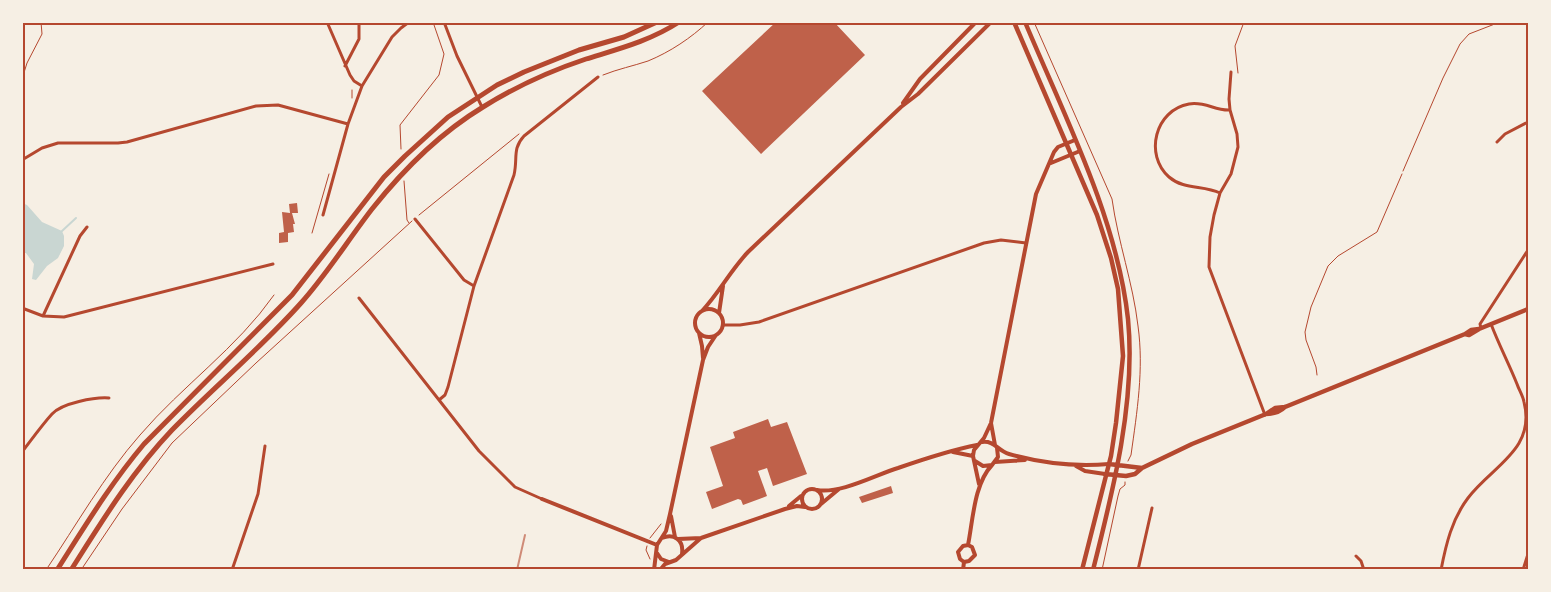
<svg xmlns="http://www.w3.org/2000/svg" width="1551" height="592" viewBox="0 0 1551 592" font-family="'Noto Sans',sans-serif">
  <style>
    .water { fill: #c9d6d2 }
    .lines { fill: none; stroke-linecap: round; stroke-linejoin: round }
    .stream { stroke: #c9d6d2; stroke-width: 2 }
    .building { fill: #bf614a }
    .path { stroke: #b5482f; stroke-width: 1 }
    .service { stroke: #b5482f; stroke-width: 1 }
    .minor { stroke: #b5482f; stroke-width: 3 }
    .tertiary { stroke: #b5482f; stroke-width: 4 }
    .secondary { stroke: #b5482f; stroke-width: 4.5 }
    .primary { stroke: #b5482f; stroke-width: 5 }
    .rail { stroke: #cf8b77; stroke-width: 2 }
    .neatline { fill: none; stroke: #b5482f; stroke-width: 2 }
  </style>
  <rect width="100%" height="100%" fill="#f6efe4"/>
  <path class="water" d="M22,203L27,205L42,222L62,231L64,236V246L58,258L47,266L36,280L32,279L34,264L26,253H23Z"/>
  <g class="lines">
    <path class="stream" d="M62,231L76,218"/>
  </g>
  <path class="building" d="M776,22H834L865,55L761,154L702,91Z
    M297,203L298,213H292L295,224H293L294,232L288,233V242L279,243V233L284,232L282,212L290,213L289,204Z
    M768,419L771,427L787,422L807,474L773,486L767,468L758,471L767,496L743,505L741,500L738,499L712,509L706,492L723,486L710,447L735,438L733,432Z
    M891,486L893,493L862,503L859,497Z"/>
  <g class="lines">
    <path class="path" d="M1034,22L1112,199C1118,242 1133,283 1138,326C1144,369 1137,412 1131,455L1128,461
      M1238,73L1235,46L1244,22
      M603,75C618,69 633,66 648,61C670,52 691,38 708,22
      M22,79L27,63L42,34L41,22
      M352,90V98
      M401,149L400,125L439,75L444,54L433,22
      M404,181L407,220L409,223
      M419,215L519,134
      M312,233L329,174
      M1317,375L1316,367L1306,340L1305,332L1311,307L1328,266L1338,256L1377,232L1402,174
      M650,538L661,524
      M647,546L646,550L650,559
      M46,570C77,524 104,476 140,435C182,386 237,348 274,295
      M81,570L122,509L172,443L256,363L412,221
      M1102,570L1118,496L1120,489L1125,485V482"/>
    <path class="service" d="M1403,171L1443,78L1460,44L1469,34L1500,22"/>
    <path class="minor" d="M327,22L350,75L354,81L362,86
      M444,22L457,56L482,107
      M345,66L359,39V22
      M1231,72L1229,99L1230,110L1237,134L1238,147L1231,174L1220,193L1214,215L1210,237L1209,267L1265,415
      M1497,142L1505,134L1528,122
      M22,160L42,148L58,143H118L127,142L256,106L278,105L348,124
      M1220,193C1203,185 1184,190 1169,177C1144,155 1155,110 1189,104C1205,101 1215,111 1230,110
      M323,215L348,124L362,86L392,37L401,28L409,22
      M415,219L464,280L474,286
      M359,298L479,451L515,487L542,499
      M22,308L43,316L64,317L273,264
      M43,316L80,236L87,227
      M723,325H740L759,322L984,243L1001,240L1026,243
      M1481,328L1480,324L1528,250
      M439,400L445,395L448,387L474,286L514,175C518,158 512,149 524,136L598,77
      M22,452C32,439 42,425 52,414C62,403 95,397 109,398
      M1356,556L1361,561L1364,570
      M232,570L258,494L265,446
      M1138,570L1152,508
      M1441,570C1446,544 1452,519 1468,498C1492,466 1536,450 1524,402C1523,396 1519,390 1517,384C1509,364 1499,345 1491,324
      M1523,570L1528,554"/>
    <path class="tertiary" d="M903,103L920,79L976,22
      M1051,163L1080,151
      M695 323a14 14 0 1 1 28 0a14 14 0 1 1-28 0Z
      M702,311C719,293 730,271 748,252L901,107L918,94L991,22
      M719,313L723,286
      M699,333L702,346L703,358
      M991,423L995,445
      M982,442C994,440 998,451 1009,454C1041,463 1075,467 1109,464
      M953,452L973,456
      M975,461L983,466L992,465L998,457L997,448
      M995,462L1025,460
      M1076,466L1085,471L1105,474
      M979,484L973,456L974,450L984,438L991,423L1036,194L1054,152L1058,147L1075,140
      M802 499a10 10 0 1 1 20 0a10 10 0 1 1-20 0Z
      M817,490C841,494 875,475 898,468C924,459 951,450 977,445
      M542,499L657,545
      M821,504L839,489
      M789,506L801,496
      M671,516L675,537
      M662,538C674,533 684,540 682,554
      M678,539L701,538L785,509L797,506L805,507
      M968,545C973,520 974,484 992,465
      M657,553L661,559L669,562
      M964,562L969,561L975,555L972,547L968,545
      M964,562L960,559L958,552L963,546L968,545
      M654,570L657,545L666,531L670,514L703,360L708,347L716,335
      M660,570L665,564L676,560L701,538
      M963,570L964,562"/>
    <path class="secondary" d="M1014,22L1097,215L1111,258L1118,289L1123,356L1116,423L1111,456L1082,570
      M1025,22C1064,115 1117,218 1128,319C1136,401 1113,491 1093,570
      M1465,334L1469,335L1479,329
      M1266,414L1275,408L1285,407L1465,334L1471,330L1479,329L1528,309
      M1109,464L1142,468
      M1105,474L1126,476L1135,474L1142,468L1192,444L1266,414C1273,414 1280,412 1285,407"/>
    <path class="primary" d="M57,570C85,526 111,483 144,444L292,295L384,177L405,156L448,117L497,85L524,72L579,50L624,37L657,22
      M71,570C102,521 132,472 172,430C214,387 261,348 301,303C327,274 348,240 372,209C403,170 440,133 483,107C515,87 550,71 586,59C618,49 650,41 679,22"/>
    <path class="rail" d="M517,570L525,535"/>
  </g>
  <rect width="1551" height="592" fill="none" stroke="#f6efe4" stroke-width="48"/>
  <rect x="24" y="24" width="1503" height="544" class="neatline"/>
</svg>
